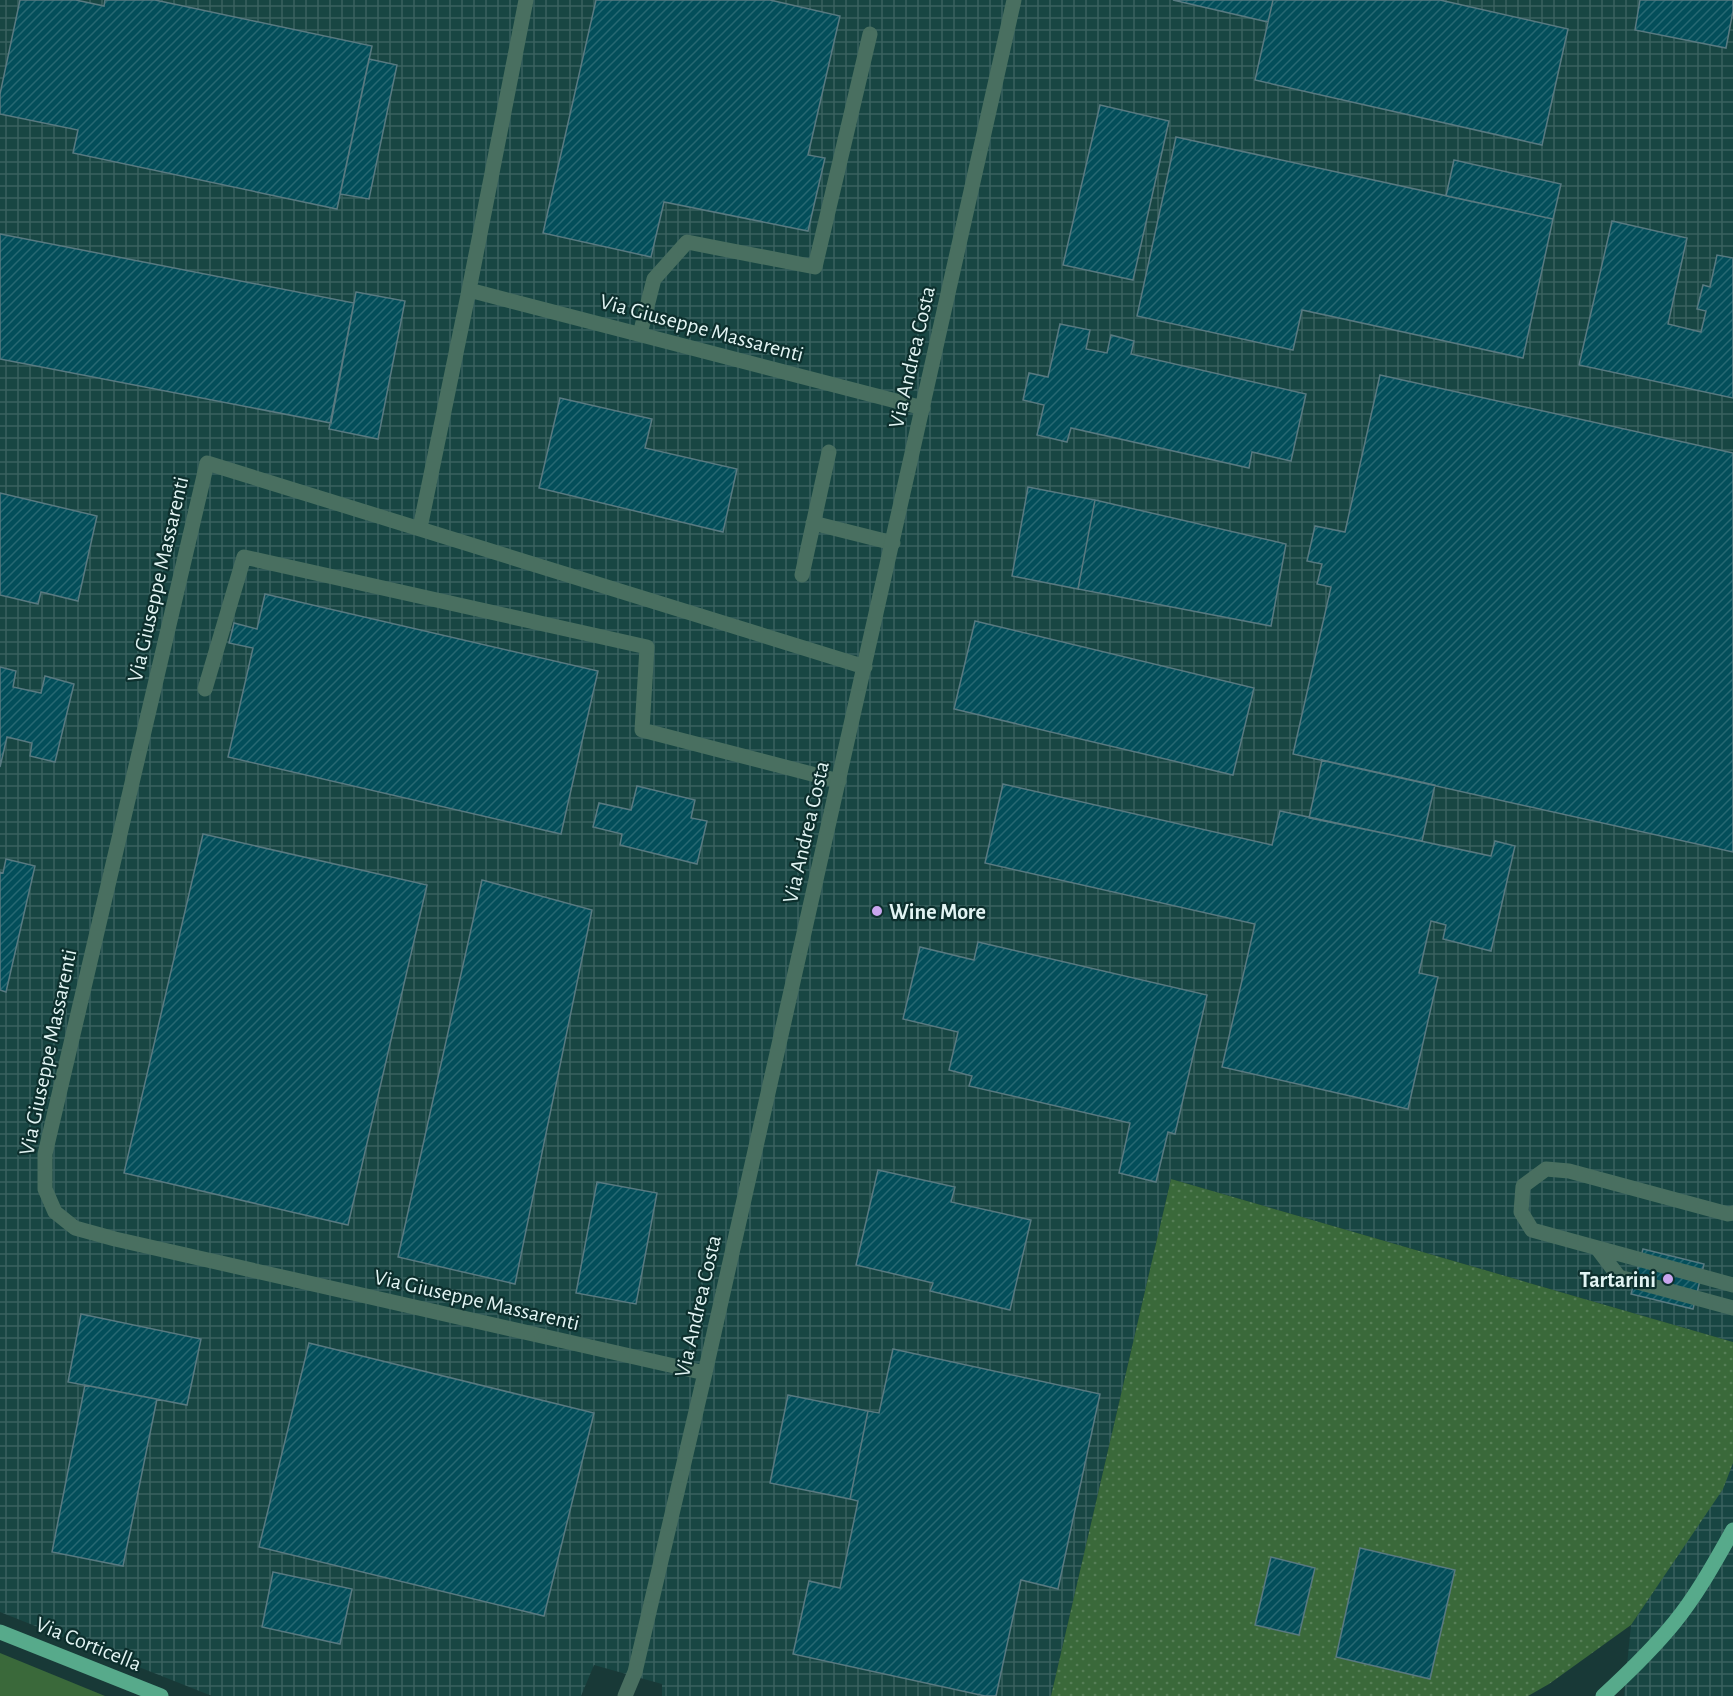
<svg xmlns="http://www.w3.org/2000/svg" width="1733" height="1696" viewBox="0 0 1733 1696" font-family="'Alegreya Sans',sans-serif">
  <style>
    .industrial { fill: url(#industrial-grid) }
    .grass { fill: #3a693a }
    .park { fill: url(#park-dots) }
    .building { fill: url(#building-hatch); stroke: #597a81; stroke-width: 1.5 }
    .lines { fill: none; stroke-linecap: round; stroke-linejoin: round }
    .lane { stroke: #496f60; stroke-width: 15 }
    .street { stroke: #496f60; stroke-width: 15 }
    .primary { stroke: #57aa8b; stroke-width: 15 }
    .poi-dot { fill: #c9a5ee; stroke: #0d2f2d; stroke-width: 2 }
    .labels { text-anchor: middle; stroke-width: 4.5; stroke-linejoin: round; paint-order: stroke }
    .street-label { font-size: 22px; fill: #e2f4f3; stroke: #0d2f2d }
    .poi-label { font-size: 22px; font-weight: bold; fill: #e2f4f3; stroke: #0d2f2d; text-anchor: start }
  </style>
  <defs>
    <pattern id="industrial-grid" width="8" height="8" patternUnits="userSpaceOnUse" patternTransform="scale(1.5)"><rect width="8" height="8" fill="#184643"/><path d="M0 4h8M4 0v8" fill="none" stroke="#39615f"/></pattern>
    <pattern id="park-dots" width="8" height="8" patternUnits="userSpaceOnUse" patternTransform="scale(1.5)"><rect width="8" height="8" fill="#3a693a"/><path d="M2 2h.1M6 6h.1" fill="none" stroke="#567f57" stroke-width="1.8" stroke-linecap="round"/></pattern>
    <pattern id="building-hatch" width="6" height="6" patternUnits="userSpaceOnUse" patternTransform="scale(1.5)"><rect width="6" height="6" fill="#034e5a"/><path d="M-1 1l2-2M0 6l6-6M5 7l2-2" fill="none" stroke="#276872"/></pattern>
  </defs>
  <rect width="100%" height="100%" fill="#183937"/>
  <path class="industrial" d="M0,0H1733V1342L1171,1179L1051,1696H662V1684L594,1665L581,1696H212L0,1612Z
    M1733,1463V1696H1624L1631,1625L1722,1489Z"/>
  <path class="grass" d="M0,1653L105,1696H0Z"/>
  <path class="park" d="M1171,1179L1733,1342V1463L1723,1489L1631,1625L1549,1684L1528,1696H1051Z"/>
  <path class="building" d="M20,0H76L104,6L105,0H155L372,46L337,209L73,153L78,130L0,114V94Z
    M596,0H770L840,16L808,155L825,158L808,231L664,202L651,257L543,233Z
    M1173,0H1273L1268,22Z
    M1273,0H1440L1568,29L1542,145L1255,80Z
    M1640,0H1733V11L1726,48L1635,30Z
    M369,59L397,65L369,199L340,194Z
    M1100,105L1169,121L1133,280L1063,265Z
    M1176,137L1553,219L1523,358L1302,310L1293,350L1137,316Z
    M1454,160L1561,184L1553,219L1446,196Z
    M1612,221L1687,238L1668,324L1701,332L1706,311L1697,309L1703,285L1710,287L1717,255L1733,258V398L1579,365Z
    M0,234L354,303L331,423L0,359Z
    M356,292L405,301L378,439L329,429Z
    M1060,324L1090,330L1086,349L1107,353L1111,335L1134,341L1131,354L1306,394L1291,461L1252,452L1249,468L1071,428L1067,442L1037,435L1044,405L1023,400L1029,373L1048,377Z
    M1380,375L1733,453V852L1293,754L1331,587L1317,584L1322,564L1307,561L1315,526L1345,532Z
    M560,398L652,419L645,448L737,469L723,532L539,488Z
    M1028,487L1095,500L1078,589L1012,576Z
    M0,493L97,516L78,601L41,592L38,604L0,595Z
    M1095,500L1286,544L1271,626L1078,589Z
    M265,594L598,671L561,834L228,757L253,648L229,643L234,623L257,629Z
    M975,621L1254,688L1233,775L954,709Z
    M0,667L16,671L13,687L41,693L45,676L74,684L55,762L30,756L32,743L7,737L0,767Z
    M1322,760L1435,785L1422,841L1309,818Z
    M1003,784L1272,845L1280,811L1491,856L1495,841L1515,846L1491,951L1443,939L1446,925L1431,921L1419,973L1438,977L1408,1109L1222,1067L1255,924L985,863Z
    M637,786L695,800L691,818L707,821L697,864L620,845L622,834L593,827L599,803L631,810Z
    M203,834L427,885L348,1225L124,1173Z
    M6,859L35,866L6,992L0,990V872L3,873Z
    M482,880L592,910L515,1284L398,1257Z
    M978,942L1207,995L1175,1134L1168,1132L1156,1182L1119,1173L1130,1123L969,1086L972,1076L949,1070L958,1032L903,1019L920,947L974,960Z
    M878,1170L955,1187L951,1202L1031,1220L1010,1310L930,1291L933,1283L856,1265Z
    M597,1182L657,1193L636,1304L576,1293Z
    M1643,1249L1704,1264L1693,1309L1631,1294Z
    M81,1314L201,1339L187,1405L68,1382Z
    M309,1343L594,1413L544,1616L259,1547Z
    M893,1349L1100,1394L1058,1589L1021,1580L996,1696H985L793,1654L809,1581L840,1588L858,1501L850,1499L868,1411L879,1413Z
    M85,1385L157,1399L123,1566L52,1552Z
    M788,1395L868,1411L850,1499L770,1483Z
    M1360,1548L1455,1570L1430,1679L1336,1657Z
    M1271,1557L1315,1568L1299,1635L1255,1625Z
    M273,1572L352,1589L340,1644L262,1627Z"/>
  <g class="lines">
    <path class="lane" d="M640,334L654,279L687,242L815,267L870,34
      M813,523L893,543
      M802,575L829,452
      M205,689L244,557L647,647L642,730L839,781
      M1733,1213L1728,1214L1569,1171L1546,1169L1523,1186L1521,1212L1532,1230L1733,1285
      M1597,1248L1619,1277L1733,1308"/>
    <path class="street" d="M469,290L923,408
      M420,528L469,290L526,0
      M705,1373L115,1239L75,1228L55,1212L45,1189V1154L207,463L865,667
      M625,1696L635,1672L705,1373L1014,0"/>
    <path class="primary" d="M0,1632L161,1696
      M1603,1696C1628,1673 1652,1650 1674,1623C1697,1595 1715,1562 1733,1530"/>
  </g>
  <g class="poi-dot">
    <circle cx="877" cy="911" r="6"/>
    <circle cx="1668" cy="1279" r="6"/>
  </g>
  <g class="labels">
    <g class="street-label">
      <text transform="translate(702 327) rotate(15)" y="8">Via Giuseppe Massarenti</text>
      <text transform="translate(911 357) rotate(-77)" y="8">Via Andrea Costa</text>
      <text transform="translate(157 579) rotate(-77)" y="8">Via Giuseppe Massarenti</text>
      <text transform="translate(805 832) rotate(-77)" y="8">Via Andrea Costa</text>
      <text transform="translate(47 1052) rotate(-78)" y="8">Via Giuseppe Massarenti</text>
      <text transform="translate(477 1299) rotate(13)" y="8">Via Giuseppe Massarenti</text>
      <text transform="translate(697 1306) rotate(-77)" y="8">Via Andrea Costa</text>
      <text transform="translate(89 1643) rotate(22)" y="8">Via Corticella</text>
    </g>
    <g class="poi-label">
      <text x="889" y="919">Wine More</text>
      <text x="1656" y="1287" text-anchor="end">Tartarini</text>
    </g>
  </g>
</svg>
